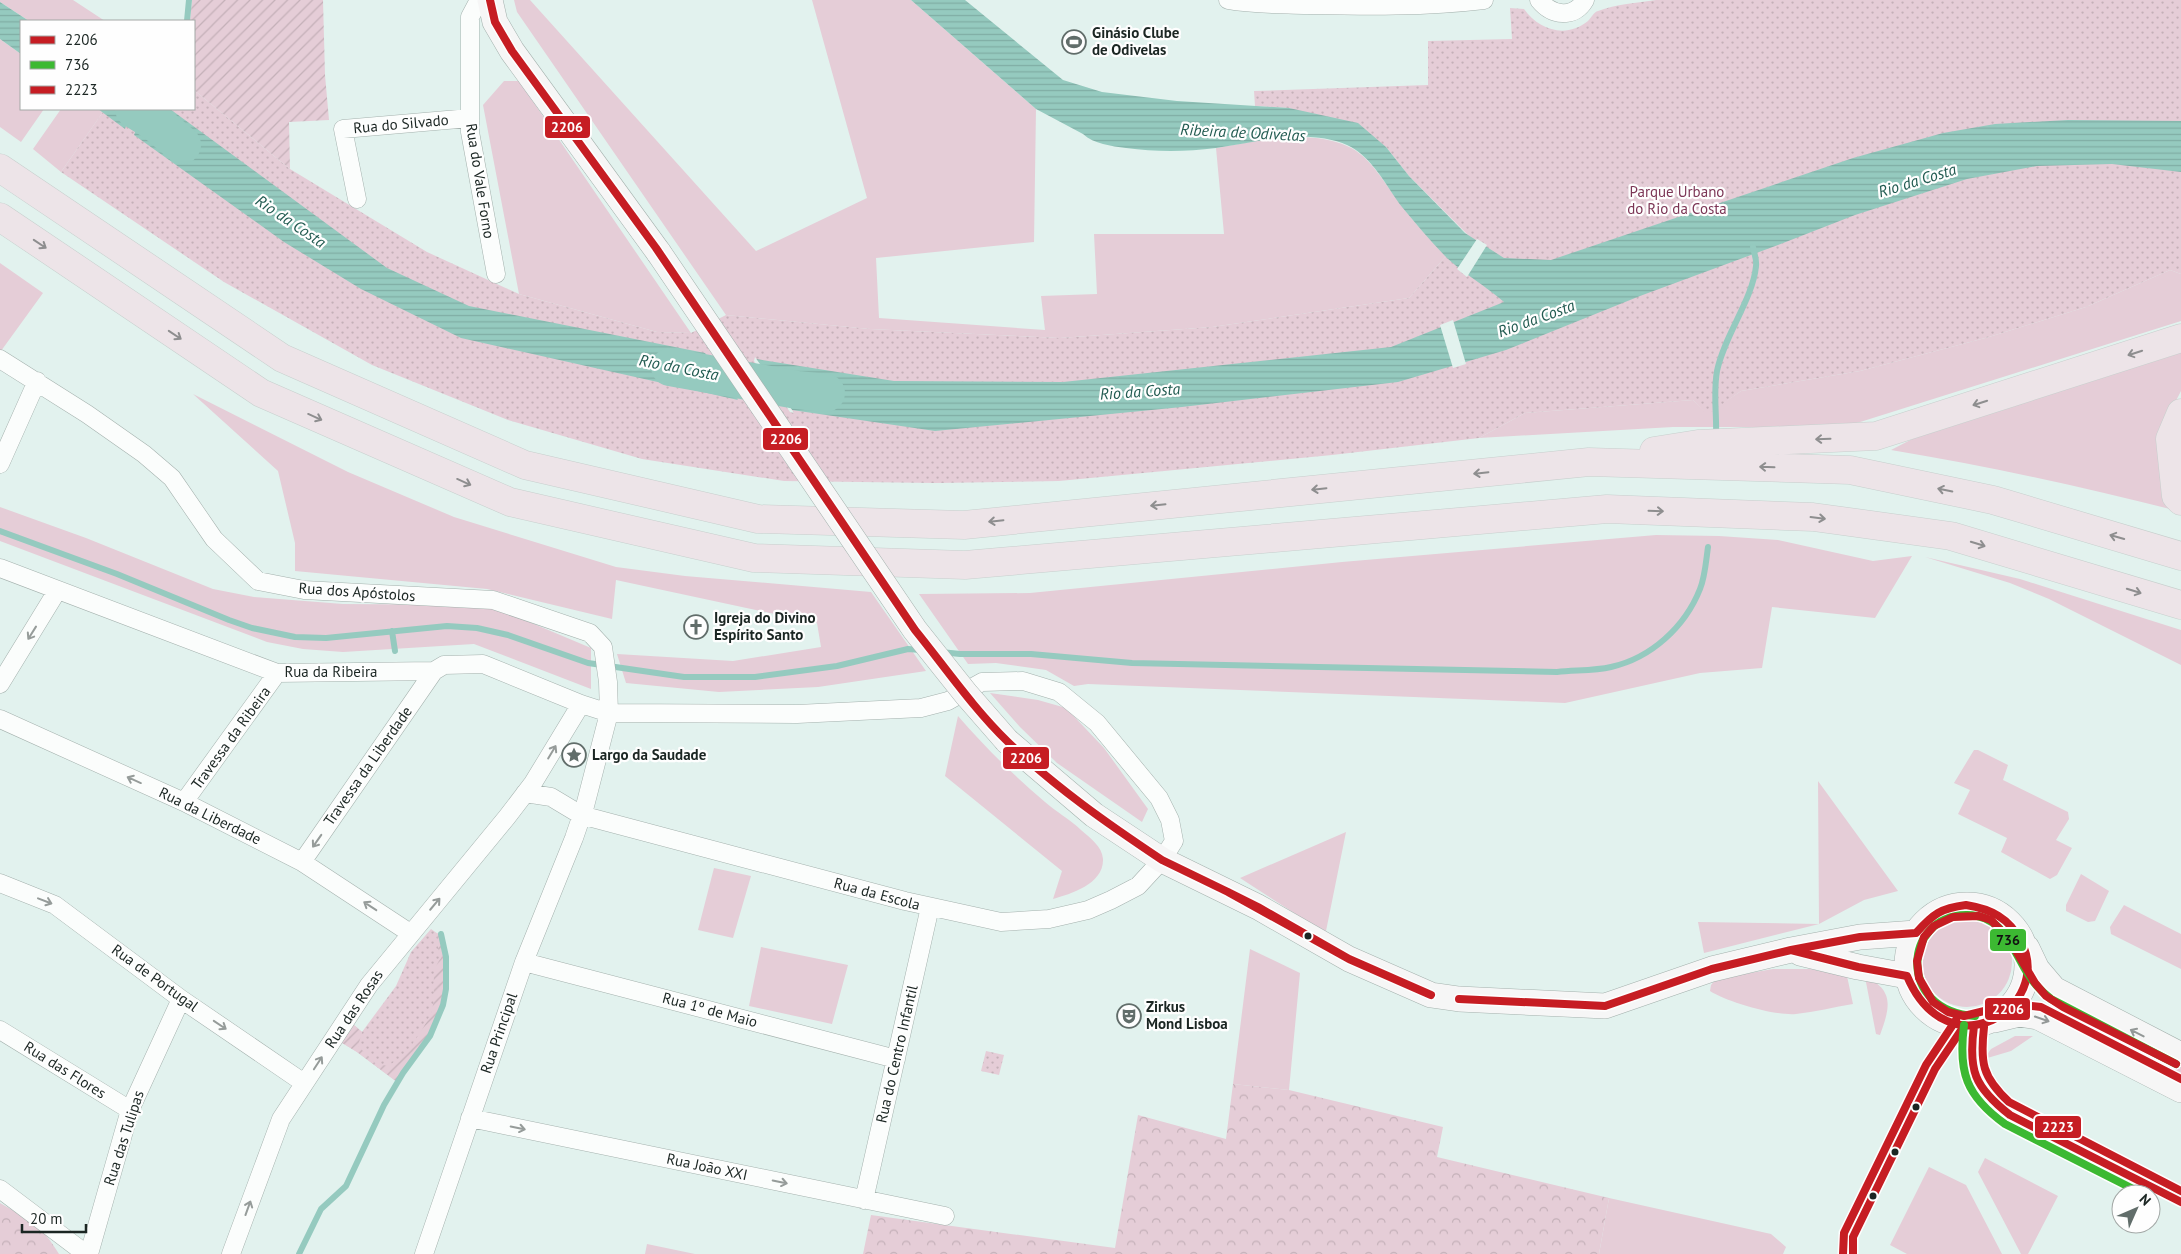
<svg xmlns="http://www.w3.org/2000/svg" width="2181" height="1254" viewBox="0 0 2181 1254" font-family="'PT Sans',sans-serif">
  <style>
    .grass { fill: #e5cdd7 }
    .forest { fill: url(#forest-crowns) }
    .park { fill: url(#park-dots) }
    .garden { fill: url(#garden-furrows) }
    .water { fill: url(#water-rules) }
    .pier { fill: #e2f2ee }
    .lines { fill: none; stroke-linecap: round; stroke-linejoin: round }
    .stream { stroke: #95cabf; stroke-width: 6 }
    .river { stroke: #95cabf; stroke-width: 38 }
    .street-casing { stroke: #a4b1ad; stroke-width: 19 }
    .secondary-casing { stroke: #a4b1ad; stroke-width: 26 }
    .highway-casing { stroke: #c7cfcd; stroke-width: 29 }
    .street { stroke: #fbfdfc; stroke-width: 18 }
    .secondary { stroke: #f6f6f6; stroke-width: 25 }
    .highway { stroke: #ede4e8; stroke-width: 28 }
    .secondary-bridge-casing { stroke: #a4b1ad; stroke-width: 26; stroke-linecap: butt }
    .secondary-bridge { stroke: #f6f6f6; stroke-width: 25 }
    .bus-1-casing { stroke: #fefefe; stroke-width: 11 }
    .bus-2-casing { stroke: #fefefe; stroke-width: 11 }
    .bus-3-casing { stroke: #fefefe; stroke-width: 11 }
    .bus-1 { stroke: #c61d23; stroke-width: 8 }
    .bus-2 { stroke: #3cb932; stroke-width: 8 }
    .bus-3 { stroke: #c61d23; stroke-width: 8 }
    .oneway { stroke: #8e8e8f }
    .oneway2 { stroke: #969c9a }
    .oneway3 { stroke: #939897 }
    .bus-dot { fill: #1b2623; stroke: #fefefe; stroke-width: 2 }
    .labels { text-anchor: middle; stroke-width: 4.5; stroke-linejoin: round; paint-order: stroke }
    .poi-label { font-size: 15px; font-weight: bold; fill: #1b2623; stroke: #fefefe; text-anchor: start }
    .street-label { font-size: 15px; fill: #1b2623; stroke: #fefefe }
    .park-label { font-size: 15px; fill: #7c3656; stroke: #fefefe }
    .water-label { font-size: 16px; font-style: italic; fill: #225b51; stroke: #fefefe }
    .line-badge { stroke: #fefefe; stroke-width: 2 }
    .badge-label { font-size: 14px; text-anchor: middle; font-weight: bold; fill: #fff }
    .pale-badge-label { font-size: 14px; text-anchor: middle; font-weight: bold; fill: #111 }
  </style>
  <defs>
    <pattern id="forest-crowns" width="20" height="18" patternUnits="userSpaceOnUse" patternTransform="scale(1.25)"><rect width="20" height="18" fill="#e5cdd7"/><path d="M2 6a3 3 0 1 1 6 0M12 15a3 3 0 1 1 6 0" fill="none" stroke="#c4b0b8"/></pattern>
    <pattern id="park-dots" width="8" height="8" patternUnits="userSpaceOnUse" patternTransform="scale(1.25)"><rect width="8" height="8" fill="#e5cdd7"/><path d="M2 2h.1M6 6h.1" fill="none" stroke="#c4b0b8" stroke-width="1.8" stroke-linecap="round"/></pattern>
    <pattern id="garden-furrows" width="10" height="10" patternUnits="userSpaceOnUse" patternTransform="scale(1.25)"><rect width="10" height="10" fill="#e5cdd7"/><path d="M-1 1l2-2M0 10L10 0M9 11l2-2" fill="none" stroke="#c4b0b8"/></pattern>
    <pattern id="water-rules" width="6" height="5" patternUnits="userSpaceOnUse" patternTransform="scale(1.25)"><rect width="6" height="5" fill="#95cabf"/><path d="M0 2.5h6" fill="none" stroke="#80ada4"/></pattern>
  </defs>
  <rect width="100%" height="100%" fill="#e2f2ee"/>
  <path class="grass" d="M0,0H73L105,21H29L0,2Z
    M514,0H530L756,251L867,198L812,0H911L1036,109L1034,242L876,258L879,318L1045,330L1041,296L1097,294L1094,234H1224L1216,148C1255,141 1310,129 1347,146C1371,156 1385,185 1401,204C1414,223 1430,239 1446,256L1409,298L1212,327L1060,338L870,329L726,315L517,12Z
    M0,39L21,54V109H44L21,142L0,127Z
    M504,81H519L691,333L657,332L519,294L483,105Z
    M61,109H98L103,112L61,172L33,149Z
    M0,263L43,293L1,351L0,350Z
    M2170,270L2181,274V321L1857,423L1810,427H1673L1479,438L1525,413L1693,400L1707,414L1741,391L1860,371L1989,337L2086,307Z
    M2181,351V391L2167,418L2178,511C2083,487 1988,466 1891,450L1918,436Z
    M193,394L348,472L454,517L616,567L685,576L871,592L926,671L818,687L719,692L626,683L617,654L733,661L821,647L817,623L616,580L612,619L487,589L295,571V543L278,471Z
    M0,507L86,538L213,589L254,597L343,604L489,605L591,648V689L474,644L343,652L303,649L267,642L0,541Z
    M1656,535L1719,536L1778,540L1873,561L1912,556L1875,618L1772,607L1762,668L1700,673L1565,703L1088,684L1074,686L1046,670L996,663L968,664L919,594L1030,593L1342,562Z
    M1925,557L2020,579L2181,630V665L2049,599L2010,583Z
    M990,693L1038,700L1066,708L1104,748L1148,809L1142,822L1057,763L1020,727Z
    M958,716C985,747 1013,775 1045,802C1056,812 1070,819 1081,830C1090,838 1102,846 1103,859C1104,884 1071,894 1053,899L1062,871L945,776Z
    M1974,750H1978L2008,765L2003,780L2068,812L2069,819L2056,840L2072,848L2057,875L2050,879L2001,852L2007,838L1958,814L1970,790L1954,783Z
    M1818,781L1898,891L1864,900L1819,924L1704,953L1698,922L1819,924Z
    M1346,832L1326,931L1305,920L1240,878Z
    M714,868L751,876L733,938L698,930Z
    M2081,874L2109,891L2095,921L2088,922L2066,911V905Z
    M2124,905L2181,934V969L2111,934L2110,927Z
    M1922 962a45 45 0 1 1 90 0a45 45 0 1 1-90 0Z
    M761,947L848,965L832,1024L749,1006Z
    M1250,949L1300,973L1289,1090L1233,1084Z
    M1773,969H1810L1847,976L1853,1004C1834,1007 1815,1012 1796,1014C1775,1016 1727,1002 1710,991L1711,985L1716,979Z
    M1865,977C1896,990 1889,1010 1880,1035L1876,1034Z
    M2075,1012L2181,1066V1075L2071,1020Z
    M2015,1036H2033L2011,1051L1984,1059L1991,1049Z
    M1985,1158L2058,1196L2028,1254H2021L1978,1172Z
    M1929,1167L1966,1185L2002,1254H1907L1890,1245Z
    M1609,1198L1771,1234L1786,1247L1783,1254H1599Z
    M647,1244L695,1254H645Z"/>
  <path class="forest" d="M1233,1084L1289,1090L1443,1127L1437,1157L1609,1198L1599,1254H863L871,1215L1115,1248L1138,1115L1226,1139Z
    M0,1203C29,1220 41,1224 59,1254H0Z"/>
  <path class="park" d="M1656,0H2181V274L2170,270L2086,307L1989,337L1860,371L1741,391L1707,415L1693,400L1525,413L1479,438L1332,455L1059,481L936,483L784,481L642,459L508,420L372,365L224,282L61,172L105,109H194V90L290,169L427,252L519,294L657,332L691,333L726,315L870,329L1060,338L1212,327L1409,298L1446,256L1471,238L1409,176L1386,147L1289,108L1255,106L1254,91L1428,85V41L1512,39L1510,8L1524,9C1539,30 1566,39 1588,21C1591,18 1594,12 1598,11C1616,4 1637,3 1656,0Z
    M431,929L441,936C449,971 449,1006 429,1038C419,1053 407,1067 397,1082L357,1052L339,1041L354,1025L362,1032L396,986L411,952Z
    M986,1051L1004,1055L999,1075L981,1071Z"/>
  <path class="garden" d="M192,0H323L325,75L329,120L289,122L290,169L194,90V21H190Z
    M437,933L441,936C449,971 449,1006 429,1038C419,1053 407,1067 397,1082L357,1052L339,1041L354,1025L362,1032L358,1046L376,1064L389,1066L396,1060L399,1062C410,1047 423,1031 431,1013C438,995 428,973 441,958L438,948Z"/>
  <path class="water" d="M911,0H965L1063,80L1102,92L1177,101L1289,108L1358,123L1386,147L1409,176L1465,233L1504,258L1551,260L1853,158L1943,133L1995,124L2068,120L2181,121V172L2112,164L2037,166L1967,179L1855,215L1778,245L1640,296L1506,350L1398,382L1182,407L935,431L792,410L756,359L894,381L1063,382L1391,347L1504,302C1486,286 1464,274 1447,258C1431,242 1416,224 1402,207C1386,186 1372,156 1347,145C1306,128 1258,142 1216,148C1186,152 1155,152 1126,148C1111,146 1094,144 1083,134L1036,109Z
    M0,2L29,21H21V54L0,39Z
    M98,109H132L125,129Z
    M144,109H170L387,268L469,306L705,353L738,400L461,338L361,289L284,242L134,135Z"/>
  <path class="pier" d="M1477,239L1487,245L1467,277L1457,269Z
    M1453,320L1466,364L1453,368L1440,325Z
    M755,357L792,410L794,413L790,412L754,361Z"/>
  <g class="lines">
    <path class="stream" d="M187,21L189,0
      M1716,437C1717,415 1713,393 1717,371C1724,336 1753,299 1756,266C1757,260 1754,253 1753,247
      M0,531L117,574L229,620L252,628L295,637L326,638L447,626L477,628L508,635L588,663L684,677H755L837,666L908,649L921,650
      M392,631L395,651
      M941,652L960,654H1031L1132,663L1557,672C1575,670 1594,671 1611,667C1651,658 1685,627 1700,589C1705,577 1706,561 1708,547
      M299,1254L321,1209L346,1186L384,1105L403,1073L430,1036L443,1005L446,989V957L441,934"/>
    <path class="river" d="M134,109L155,122L182,145
      M670,367L797,390L826,393"/>
    <g class="street-casing">
      <path id="street" d="M479,0L470,17V132L496,274
        M1228,0C1254,5 1282,4 1308,5C1366,6 1425,7 1484,0
        M1539,0C1552,16 1574,19 1585,0
        M357,199L343,129L470,118
        M0,359L87,414L144,454L172,478L214,539L258,581L304,590L493,600L590,633L603,647L608,682L609,713L585,806L574,838L524,962L424,1254
        M0,464L37,381
        M0,568L277,673L434,671L444,665L483,664L581,704L609,713L797,714L921,708L948,701L982,682L1023,681L1059,692L1097,723L1159,798L1170,820L1174,841L1162,860L1138,886L1111,900L1088,910L1049,919L1001,922L905,901L581,815L551,797L525,793
        M0,684L57,591
        M0,719L184,802L302,862L410,933
        M184,802L277,673
        M302,862L434,671
        M0,883L55,905L181,999L304,1083
        M524,962L896,1059
        M0,1030L130,1110
        M470,1118L945,1216
        M0,1189L86,1254
        M864,1200L930,907
        M89,1254L130,1110L181,999
        M231,1254L281,1119L369,985L507,817L533,783L581,704"/>
    </g>
    <g class="secondary-casing">
      <path id="secondary" d="M490,0L495,22L512,51L659,253
        M1007,741L1094,815L1162,860L1258,907L1349,959L1431,995L1459,999L1605,1006L1712,969L1791,950L1860,937L1916,933
        M1907 965a60 60 0 1 1 120 0a60 60 0 1 1-120 0Z
        M2027,948L2037,969L2054,989L2181,1055
        M1800,953L1858,967L1907,976
        M1994,1020L2019,1014L2038,1017L2181,1090"/>
    </g>
    <g class="highway-casing">
      <path id="highway" d="M0,168L282,358L525,465L758,519L964,525L1589,462L1850,470L1993,500L2181,556
        M0,217L261,393L510,502L754,558L965,565L1607,509L1813,517L1951,536L2181,605
        M2181,413L2170,439L2176,496L2181,501
        M1654,451L1698,444L1876,436L2181,338"/>
    </g>
    <use href="#street" class="street"/>
    <use href="#secondary" class="secondary"/>
    <use href="#highway" class="highway"/>
    <g class="secondary-bridge-casing">
      <path id="secondary-bridge" d="M659,253L915,630L966,694L1007,741"/>
    </g>
    <use href="#secondary-bridge" class="secondary-bridge"/>
    <g class="bus-1-casing">
      <path id="bus-1" d="M490,0L495,22L512,51L656,248
        M656,248L915,630
        M656,248L915,630
        M915,630C945,667 973,708 1008,742C1055,787 1108,824 1162,860
        M1162,860L1228,892
        M1162,860L1228,892
        M1228,892L1258,907L1349,959
        M1228,892L1349,959
        M1966,905C1991,909 2009,918 2021,941C2055,1008 1948,1073 1907,976L1858,967L1791,950L1860,937L1916,933C1933,914 1941,908 1966,905Z
        M1349,959L1431,995
        M1349,959L1431,995
        M1712,969L1791,950
        M1459,999L1605,1006
        M1459,999L1605,1006
        M1605,1006L1712,969
        M1605,1006L1712,969
        M1974,1026C1968,1070 1974,1087 2010,1115L2181,1202
        M1853,1254V1237L1935,1069L1964,1026"/>
    </g>
    <g class="bus-2-casing">
      <path id="bus-2" d="M1975,1016C1896,1011 1903,916 1966,915C2003,914 2012,949 2028,974C2034,984 2042,992 2051,999L2176,1064
        M1964,1025C1958,1072 1966,1096 2005,1124L2143,1194"/>
    </g>
    <g class="bus-3-casing">
      <path id="bus-3" d="M1984,1027C1980,1062 1982,1077 2009,1102L2181,1191
        M2176,1064L2063,1007L2046,996L2035,983L2009,939L1991,920L1979,916L1953,917L1934,926L1924,937L1917,961L1919,978L1933,1002L1948,1012L1964,1016L2013,1004L2041,1007L2181,1079
        M1843,1254L1844,1233L1926,1065L1956,1020"/>
    </g>
    <use href="#bus-1" class="bus-1"/>
    <use href="#bus-2" class="bus-2"/>
    <use href="#bus-3" class="bus-3"/>
  </g>
  <defs><path id="oneway-shaft" d="M-6 0H5M1.5-3L5.5 0L1.5 3" fill="none" stroke-width="1.6" stroke-linecap="round" stroke-linejoin="round" transform="scale(1.25)"/></defs>
  <g class="oneway">
    <use href="#oneway-shaft" transform="translate(40 244) rotate(34)"/>
    <use href="#oneway-shaft" transform="translate(175 335) rotate(34)"/>
    <use href="#oneway-shaft" transform="translate(2135 353) rotate(162)"/>
    <use href="#oneway-shaft" transform="translate(1980 403) rotate(162)"/>
    <use href="#oneway-shaft" transform="translate(315 417) rotate(24)"/>
    <use href="#oneway-shaft" transform="translate(1823 439) rotate(178)"/>
    <use href="#oneway-shaft" transform="translate(1767 467) rotate(-178)"/>
    <use href="#oneway-shaft" transform="translate(1481 473) rotate(174)"/>
    <use href="#oneway-shaft" transform="translate(464 482) rotate(24)"/>
    <use href="#oneway-shaft" transform="translate(1319 489) rotate(174)"/>
    <use href="#oneway-shaft" transform="translate(1945 490) rotate(-168)"/>
    <use href="#oneway-shaft" transform="translate(1158 505) rotate(174)"/>
    <use href="#oneway-shaft" transform="translate(1656 511) rotate(2)"/>
    <use href="#oneway-shaft" transform="translate(1818 518) rotate(7)"/>
    <use href="#oneway-shaft" transform="translate(996 521) rotate(174)"/>
    <use href="#oneway-shaft" transform="translate(2117 537) rotate(-164)"/>
    <use href="#oneway-shaft" transform="translate(1978 544) rotate(17)"/>
    <use href="#oneway-shaft" transform="translate(2134 591) rotate(17)"/>
  </g>
  <g class="oneway2">
    <use href="#oneway-shaft" transform="translate(32 633) rotate(122)"/>
    <use href="#oneway-shaft" transform="translate(552 752) rotate(-59)"/>
    <use href="#oneway-shaft" transform="translate(134 780) rotate(-156)"/>
    <use href="#oneway-shaft" transform="translate(317 841) rotate(125)"/>
    <use href="#oneway-shaft" transform="translate(45 901) rotate(21)"/>
    <use href="#oneway-shaft" transform="translate(435 904) rotate(-50)"/>
    <use href="#oneway-shaft" transform="translate(370 906) rotate(-147)"/>
    <use href="#oneway-shaft" transform="translate(220 1025) rotate(34)"/>
    <use href="#oneway-shaft" transform="translate(318 1063) rotate(-57)"/>
    <use href="#oneway-shaft" transform="translate(518 1128) rotate(12)"/>
    <use href="#oneway-shaft" transform="translate(780 1182) rotate(12)"/>
    <use href="#oneway-shaft" transform="translate(248 1208) rotate(-70)"/>
  </g>
  <g class="oneway3">
    <use href="#oneway-shaft" transform="translate(2042 1019) rotate(19)"/>
    <use href="#oneway-shaft" transform="translate(2137 1033) rotate(-153)"/>
  </g>
  <defs>
    <g id="stadium-ring" transform="scale(1.25)"><circle r="9.5" fill="#fefefe" stroke="#616d6a" stroke-width="1.5"/><path d="M0-5a6.5 5 0 1 0 0 10a6.5 5 0 1 0 0-10ZM-3.5-1.8h7v3.6h-7Z" fill="#616d6a"/></g>
    <g id="church-ring" transform="scale(1.25)"><circle r="9.5" fill="#fefefe" stroke="#616d6a" stroke-width="1.5"/><path d="M-1.2-6h2.4v3.5h3.3v2.4h-3.3V6h-2.4V-.1h-3.3v-2.4h3.3Z" fill="#616d6a"/></g>
    <g id="sight-ring" transform="scale(1.25)"><circle r="9.5" fill="#fefefe" stroke="#616d6a" stroke-width="1.5"/><path d="M0-6L1.8-2.2L6-1.7L2.9 1.2L3.7 5.4L0 3.3L-3.7 5.4L-2.9 1.2L-6-1.7L-1.8-2.2Z" fill="#616d6a"/></g>
    <g id="theatre-ring" transform="scale(1.25)"><circle r="9.5" fill="#fefefe" stroke="#616d6a" stroke-width="1.5"/><path d="M-5-5.5Q0-4 5-5.5V0Q5 5 0 6Q-5 5-5 0ZM-3.3-2.5H-1v1.5H-3.3ZM1-2.5H3.3v1.5H1ZM-2.8 1Q0 5.5 2.8 1Z" fill="#616d6a"/></g>
  </defs>
  <g fill-rule="evenodd">
    <use href="#stadium-ring" x="1074" y="42"/>
    <use href="#church-ring" x="696" y="627"/>
    <use href="#sight-ring" x="574" y="755"/>
    <use href="#theatre-ring" x="1129" y="1016"/>
  </g>
  <g class="bus-dot">
    <circle cx="1308" cy="936" r="4.5"/>
    <circle cx="1916" cy="1107" r="4.5"/>
    <circle cx="1895" cy="1152" r="4.5"/>
    <circle cx="1873" cy="1196" r="4.5"/>
  </g>
  <g class="labels">
    <g class="poi-label">
      <text x="1092" y="38">Ginásio Clube<tspan x="1092" dy="17">de Odivelas</tspan></text>
      <text x="714" y="623">Igreja do Divino<tspan x="714" dy="17">Espírito Santo</tspan></text>
      <text x="592" y="760">Largo da Saudade</text>
      <text x="1146" y="1012">Zirkus<tspan x="1146" dy="17">Mond Lisboa</tspan></text>
    </g>
    <g class="street-label">
      <text transform="translate(401 124) rotate(-5)" y="5">Rua do Silvado</text>
      <text transform="translate(480 181) rotate(81)" y="5">Rua do Vale Forno</text>
      <text transform="translate(357 592) rotate(4)" y="5">Rua dos Apóstolos</text>
      <text x="331" y="677">Rua da Ribeira</text>
      <text transform="translate(231 738) rotate(-54)" y="5">Travessa da Ribeira</text>
      <text transform="translate(368 766) rotate(-55)" y="5">Travessa da Liberdade</text>
      <text transform="translate(210 816) rotate(26)" y="5">Rua da Liberdade</text>
      <text transform="translate(877 894) rotate(15)" y="5">Rua da Escola</text>
      <text transform="translate(155 978) rotate(36)" y="5">Rua de Portugal</text>
      <text transform="translate(354 1009) rotate(-56)" y="5">Rua das Rosas</text>
      <text transform="translate(710 1010) rotate(15)" y="5">Rua 1º de Maio</text>
      <text transform="translate(499 1033) rotate(-71)" y="5">Rua Principal</text>
      <text transform="translate(897 1054) rotate(-77)" y="5">Rua do Centro Infantil</text>
      <text transform="translate(65 1070) rotate(32)" y="5">Rua das Flores</text>
      <text transform="translate(124 1138) rotate(-72)" y="5">Rua das Tulipas</text>
      <text transform="translate(707 1167) rotate(12)" y="5">Rua João XXI</text>
    </g>
    <g class="park-label">
      <text x="1677" y="197">Parque Urbano<tspan x="1677" dy="17">do Rio da Costa</tspan></text>
    </g>
    <g class="water-label">
      <text transform="translate(1243 132) rotate(3)" y="6">Ribeira de Odivelas</text>
      <text transform="translate(1917 180) rotate(-17)" y="6">Rio da Costa</text>
      <text transform="translate(291 221) rotate(34)" y="6">Rio da Costa</text>
      <text transform="translate(1536 318) rotate(-20)" y="6">Rio da Costa</text>
      <text transform="translate(679 367) rotate(11)" y="6">Rio da Costa</text>
      <text transform="translate(1140 391) rotate(-4)" y="6">Rio da Costa</text>
    </g>
  </g>
  <g class="line-badge">
    <rect x="544" y="115" width="47" height="24" rx="5" fill="#c61d23"/>
    <rect x="762" y="427" width="47" height="24" rx="5" fill="#c61d23"/>
    <rect x="1002" y="746" width="48" height="24" rx="5" fill="#c61d23"/>
    <rect x="1989" y="928" width="38" height="24" rx="5" fill="#3cb932"/>
    <rect x="1984" y="997" width="47" height="24" rx="5" fill="#c61d23"/>
    <rect x="2034" y="1115" width="48" height="24" rx="5" fill="#c61d23"/>
  </g>
  <g class="badge-label">
    <text x="567" y="132">2206</text>
    <text x="786" y="444">2206</text>
    <text x="1026" y="763">2206</text>
    <text x="2008" y="1014">2206</text>
    <text x="2058" y="1132">2223</text>
  </g>
  <g class="pale-badge-label">
    <text x="2008" y="945">736</text>
  </g>
  <rect x="20" y="20" width="175" height="90" fill="#fefefe" stroke="#a3a8a6"/>
  <rect x="30" y="36" width="25" height="8" fill="#c61d23" stroke="#a3a8a6"/>
  <text x="65" y="45" font-size="15" fill="#1b2623">2206</text>
  <rect x="30" y="61" width="25" height="8" fill="#3cb932" stroke="#a3a8a6"/>
  <text x="65" y="70" font-size="15" fill="#1b2623">736</text>
  <rect x="30" y="86" width="25" height="8" fill="#c61d23" stroke="#a3a8a6"/>
  <text x="65" y="95" font-size="15" fill="#1b2623">2223</text>
  <g transform="translate(2136 1209) rotate(45)"><circle r="24" fill="#fefefe" stroke="#a3a8a6"/>
  <path d="M0-4L9 19L0 12L-9 19Z" fill="#616d6a"/>
  <text y="-8" font-size="14" font-weight="bold" text-anchor="middle" fill="#1b2623">N</text>
  </g>
  <path d="M22 1224v8h64v-8" fill="none" stroke="#1b2623" stroke-width="2.5"/>
  <text x="30" y="1224" font-size="15" fill="#1b2623" stroke="#fefefe" stroke-width="4" paint-order="stroke">20 m</text>
</svg>
